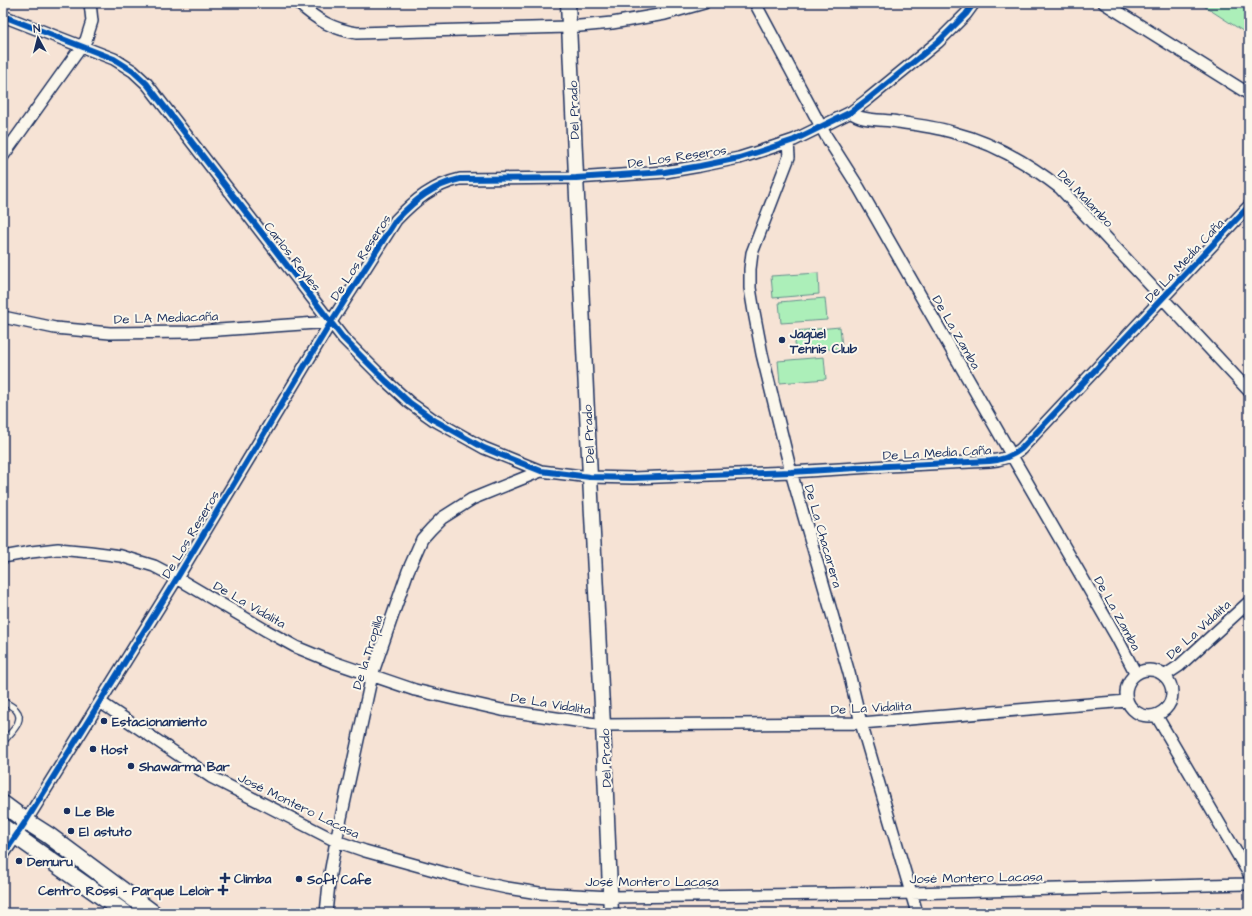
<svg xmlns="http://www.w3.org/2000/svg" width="1252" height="916" viewBox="0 0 1252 916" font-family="'Architects Daughter',sans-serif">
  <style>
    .green { fill: #acefb9; stroke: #648f8c }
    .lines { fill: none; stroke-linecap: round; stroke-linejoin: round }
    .service-casing { stroke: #1b2f5e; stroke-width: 8 }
    .minor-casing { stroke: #1b2f5e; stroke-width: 14 }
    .tertiary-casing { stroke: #1b2f5e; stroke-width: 17 }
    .secondary-casing { stroke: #1b2f5e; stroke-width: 19 }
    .service { stroke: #fbf7ec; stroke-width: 5.5 }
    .minor { stroke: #fbf7ec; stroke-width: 11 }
    .tertiary { stroke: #fbf7ec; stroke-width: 14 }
    .secondary { stroke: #fbf7ec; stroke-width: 16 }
    .cycleway-casing { stroke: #fbf7ec; stroke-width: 8 }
    .cycleway { stroke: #0057b8; stroke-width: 6 }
    .poi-dot { fill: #1b2f5e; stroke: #fbf7ec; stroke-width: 1.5 }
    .labels { text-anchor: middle; stroke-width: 4; stroke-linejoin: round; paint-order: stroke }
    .street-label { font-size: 13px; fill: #1b2f5e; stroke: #fbf7ec }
    .poi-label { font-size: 13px; font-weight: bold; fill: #1b2f5e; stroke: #fbf7ec; text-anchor: start }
  </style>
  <rect width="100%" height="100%" fill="#f6e3d5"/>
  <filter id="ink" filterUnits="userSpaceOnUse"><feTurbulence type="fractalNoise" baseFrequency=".025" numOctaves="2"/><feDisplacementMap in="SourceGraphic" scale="8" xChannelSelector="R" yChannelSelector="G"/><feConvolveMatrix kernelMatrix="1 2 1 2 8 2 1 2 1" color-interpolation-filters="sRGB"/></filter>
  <g filter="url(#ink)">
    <path class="green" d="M1199,3H1249V35Z
      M818,273L819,294L773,298L771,276Z
      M825,298L827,320L781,323L779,302Z
      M840,327L842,348L796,352L794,331Z
      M824,357L826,379L780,383L778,361Z"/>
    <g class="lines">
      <g class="service-casing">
        <path id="service" d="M3,701C7,704 13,706 16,710C26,721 9,734 3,742"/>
      </g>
      <g class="minor-casing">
        <path id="minor" d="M298,3C317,20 332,29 357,33L569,27L612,23L665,14L704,3
          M755,3L826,136L859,188L1012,456L1116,636L1136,674
          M1104,3L1249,94
          M3,16L114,59L133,71L147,84L343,338L386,381L410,403L434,420L484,448L541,471L590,477L633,478L791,472L888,466L990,461C1002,460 1011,457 1021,449L1249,206
          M851,112C862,122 883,119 898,122C917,125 937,127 955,133C994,143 1028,163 1060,188L1249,391
          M788,142L789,157L752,253L750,269V288L754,312L762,354L791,472L849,673L861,723L917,913
          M3,156L86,40L92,21L90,3
          M3,317L55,328L110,333L190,332L331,322
          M3,557L31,552L58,549L90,552L121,556L154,566L177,578L267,631L296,647L330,661L415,690L458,700L502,710L603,725L861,723L1127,701
          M1126 693a23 23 0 1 1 46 0a23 23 0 1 1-46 0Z
          M1164,676L1179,666L1249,602
          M100,702L211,777L336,841L365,851L470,880L507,888L539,893L610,897L911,893L1245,884L1249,883
          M1156,715L1249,874
          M3,855L26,821L177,578L331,322L396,220C415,200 433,185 460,179L576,178L665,172L700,166L739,158L761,151L794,140L851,112L867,100L938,42L966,14L974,3
          M326,913L330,874L336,841L372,675L408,571L422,539L431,529L442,518L472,499L541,471"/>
      </g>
      <g class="tertiary-casing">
        <path id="tertiary" d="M568,3L590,477L603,725L611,913"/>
      </g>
      <g class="secondary-casing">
        <path id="secondary" d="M3,804L26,821L48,835L153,913
          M3,827L125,913"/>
      </g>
      <use href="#service" class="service"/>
      <use href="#minor" class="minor"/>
      <use href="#tertiary" class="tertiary"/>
      <use href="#secondary" class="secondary"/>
      <g class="cycleway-casing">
        <path id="cycleway" d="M3,16L114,59L133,71L147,84L343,338L386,381L410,403L434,420L484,448L541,471L590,477L633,478L791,472L888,466L990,461C1002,460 1011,457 1021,449L1249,206
          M3,855L26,821L177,578L331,322L396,220C415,200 433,185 460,179L576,178L665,172L700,166L739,158L761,151L794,140L851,112L867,100L938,42L966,14L974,3"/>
      </g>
      <use href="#cycleway" class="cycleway"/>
    </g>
  </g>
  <g class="poi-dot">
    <circle cx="782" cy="340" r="4"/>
    <circle cx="104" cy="721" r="4"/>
    <circle cx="93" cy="749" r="4"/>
    <circle cx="131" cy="766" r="4"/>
    <circle cx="67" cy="811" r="4"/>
    <circle cx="71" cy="831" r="4"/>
    <circle cx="19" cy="861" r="4"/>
    <path d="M223 872h4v4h4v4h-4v4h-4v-4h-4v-4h4z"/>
    <circle cx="299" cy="879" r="4"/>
    <path d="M221 884h4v4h4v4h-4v4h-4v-4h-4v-4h4z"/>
  </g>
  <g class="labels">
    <g class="street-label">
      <text transform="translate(573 110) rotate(-92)" y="5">Del Prado</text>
      <text transform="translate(677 156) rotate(-8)" y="5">De Los Reseros</text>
      <text transform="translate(1086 198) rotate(46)" y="5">Del Malambo</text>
      <text transform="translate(293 256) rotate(52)" y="5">Carlos Reyles</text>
      <text transform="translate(360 257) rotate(-57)" y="5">De Los Reseros</text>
      <text transform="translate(1184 260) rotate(-47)" y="5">De La Media Caña</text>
      <text transform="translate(166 317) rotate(-2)" y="5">De LA Mediacaña</text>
      <text transform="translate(957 332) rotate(60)" y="5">De La Zamba</text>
      <text transform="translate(588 434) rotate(-93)" y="5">Del Prado</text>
      <text transform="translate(937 452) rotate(-3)" y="5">De La Media Caña</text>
      <text transform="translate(190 534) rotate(-59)" y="5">De Los Reseros</text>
      <text transform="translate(824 536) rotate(74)" y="5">De La Chacarera</text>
      <text transform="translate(250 604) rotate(30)" y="5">De La Vidalita</text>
      <text transform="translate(1118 613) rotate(61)" y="5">De La Zamba</text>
      <text transform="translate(1198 629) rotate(-42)" y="5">De La Vidalita</text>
      <text transform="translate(367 652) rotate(-73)" y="5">De la Tropilla</text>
      <text transform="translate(551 703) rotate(9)" y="5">De La Vidalita</text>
      <text transform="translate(871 707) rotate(-3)" y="5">De La Vidalita</text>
      <text transform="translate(605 758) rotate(-92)" y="5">Del Prado</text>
      <text transform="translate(299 805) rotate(26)" y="5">José Montero Lacasa</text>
      <text transform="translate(976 877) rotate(-1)" y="5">José Montero Lacasa</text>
      <text x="652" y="886">José Montero Lacasa</text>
    </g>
    <g class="poi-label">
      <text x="790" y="338">Jagüel<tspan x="790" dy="15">Tennis Club</tspan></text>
      <text x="112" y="726">Estacionamiento</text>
      <text x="101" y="754">Host</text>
      <text x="139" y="771">Shawarma Bar</text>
      <text x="75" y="816">Le Ble</text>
      <text x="79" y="836">El astuto</text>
      <text x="27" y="866">Demuru</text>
      <text x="234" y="883">Climba</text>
      <text x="307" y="884">Soft Cafe</text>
      <text x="214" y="895" text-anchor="end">Centro Rossi - Parque Leloir</text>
    </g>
  </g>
  <rect width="1252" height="916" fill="none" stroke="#fbf7ec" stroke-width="16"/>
  <rect x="8" y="8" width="1236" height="900" fill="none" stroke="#1b2f5e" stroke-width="1.5" filter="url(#ink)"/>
  <g transform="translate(38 38) rotate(353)" stroke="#fbf7ec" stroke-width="3" paint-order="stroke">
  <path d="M0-3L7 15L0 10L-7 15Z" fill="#1b2f5e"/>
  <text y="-6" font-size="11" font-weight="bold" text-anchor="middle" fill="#1b2f5e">N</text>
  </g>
</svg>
